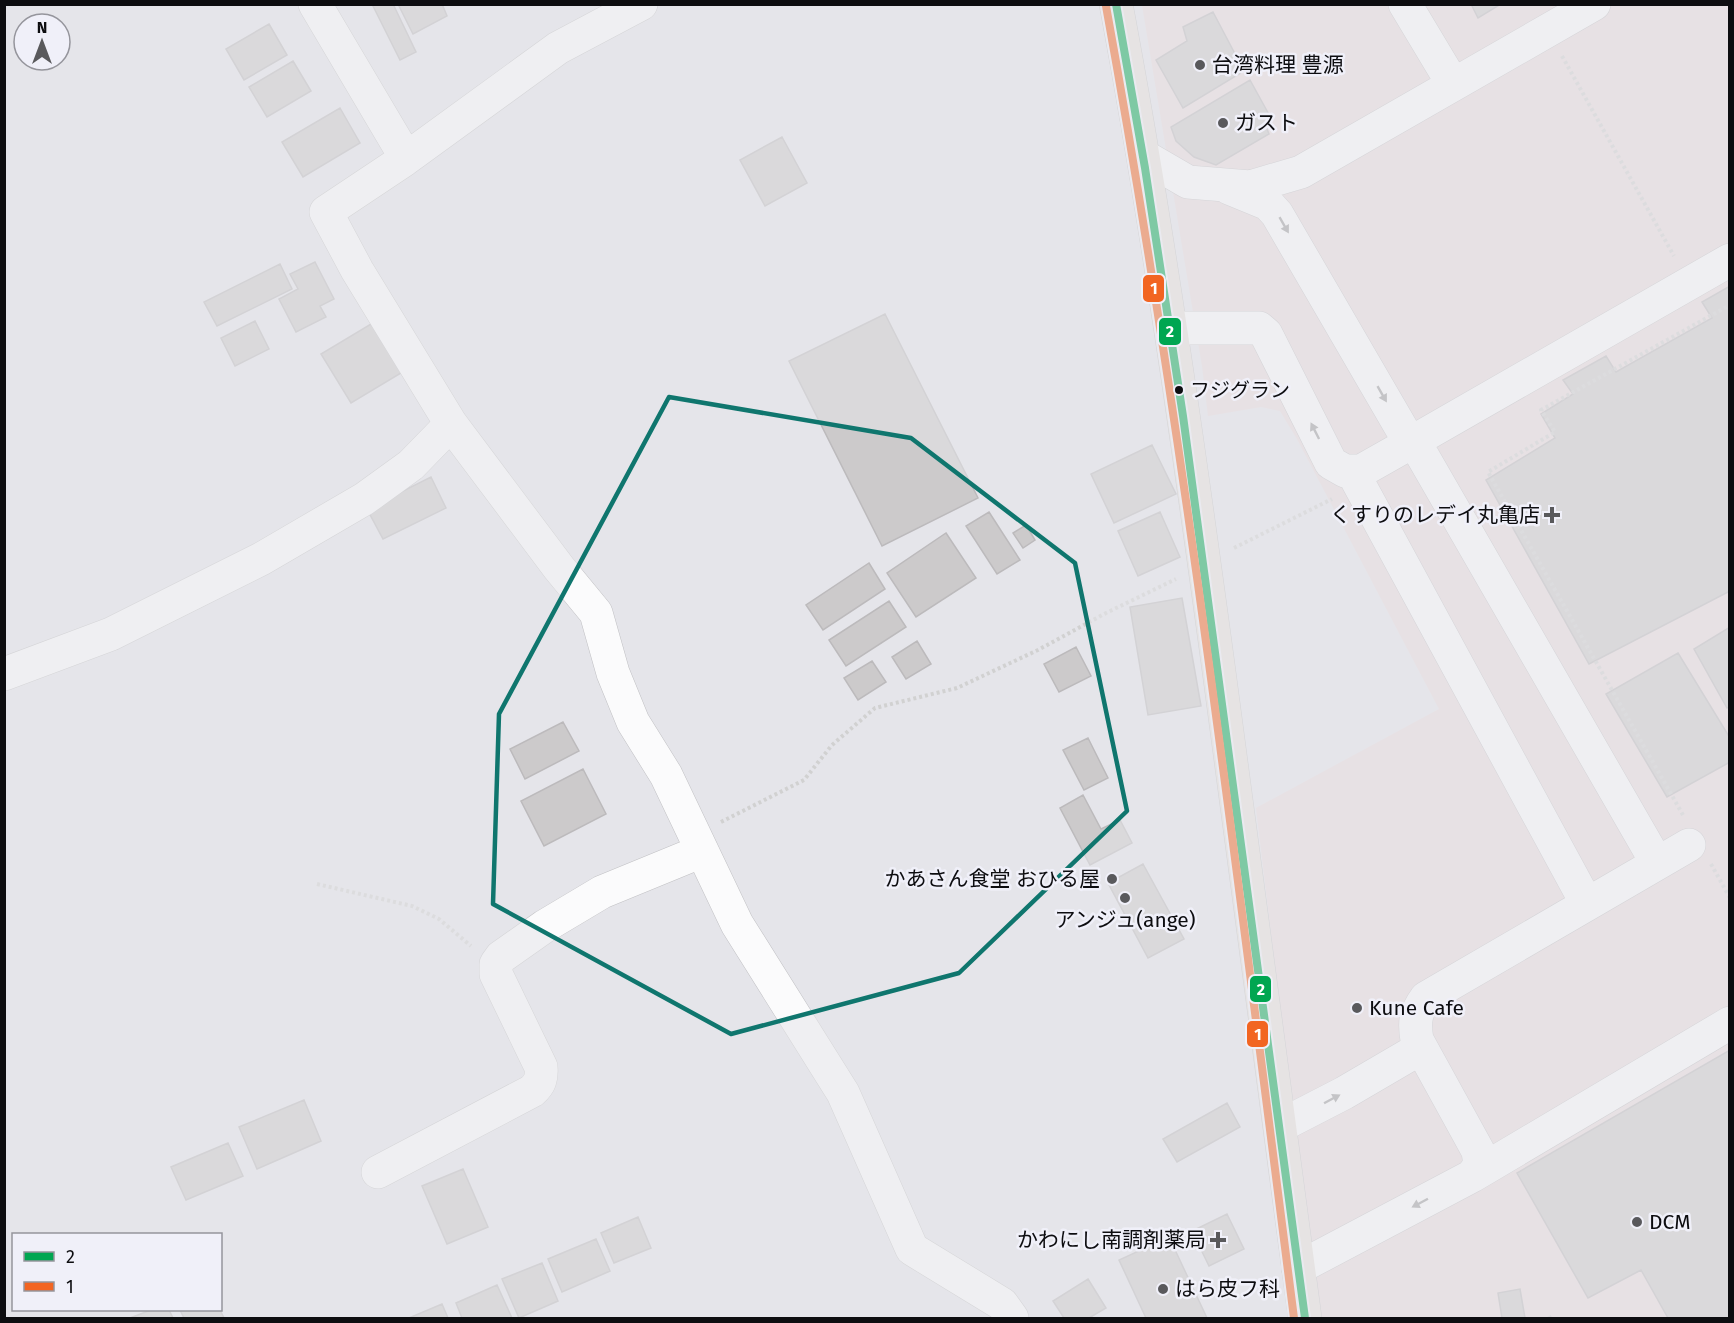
<svg xmlns="http://www.w3.org/2000/svg" width="1734" height="1323" viewBox="0 0 1734 1323" font-family="'Fira Sans','Noto Sans JP',sans-serif">
  <style>
    .commercial { fill: #e9dbde }
    .building { fill: #cccacb; stroke: #bcbabc; stroke-width: 1.5 }
    .lines { fill: none; stroke-linecap: round; stroke-linejoin: round }
    .minor-casing { stroke: #c1c1c4; stroke-width: 34 }
    .major-casing { stroke: #c0c0c3; stroke-width: 34 }
    .path { stroke: #d1d1d1; stroke-width: 4; stroke-dasharray: 3 3; stroke-linecap: butt }
    .minor { stroke: #fbfbfc; stroke-width: 33 }
    .major { stroke: #e6e1dc; stroke-width: 33 }
    .bus-1-casing { stroke: #f0f0f9; stroke-width: 12 }
    .bus-2-casing { stroke: #f0f0f9; stroke-width: 12 }
    .bus-1 { stroke: #00a651; stroke-width: 8 }
    .bus-2 { stroke: #f26522; stroke-width: 8 }
    .oneway { fill: #9c9c9e }
    .marked { fill: none; stroke: #0f766e; stroke-width: 4.5; stroke-linejoin: round }
    .poi-dot { fill: #59595c; stroke: #f0f0f9; stroke-width: 2 }
    .bus-dot { fill: #0d0d10; stroke: #f0f0f9; stroke-width: 2 }
    .labels { text-anchor: middle; stroke-width: 5; stroke-linejoin: round; paint-order: stroke }
    .bus-label { font-size: 20px; fill: #0d0d10; stroke: #f0f0f9; text-anchor: start }
    .poi-label { font-size: 21px; fill: #0d0d10; stroke: #f0f0f9; text-anchor: start }
    .line-badge { stroke: #f0f0f9; stroke-width: 2 }
    .badge-label { font-size: 16px; text-anchor: middle; font-weight: bold; fill: #fff }
  </style>
  <rect width="100%" height="100%" fill="#e5e5ea"/>
  <path class="commercial" d="M1142,5H1729V1318H1317L1256,808L1439,709L1297,439L1280,411L1261,407L1208,416L1202,366Z"/>
  <path class="building" d="M376,4H393L416,52L400,60L373,6Z
    M398,4H442L447,16L413,34Z
    M1471,4H1501L1478,18Z
    M1213,12L1244,71L1183,108L1156,60L1187,41L1183,27Z
    M269,24L287,55L244,80L226,49Z
    M293,61L311,91L267,117L249,87Z
    M1250,80L1272,120L1265,124L1269,134L1216,165L1194,157L1176,141L1171,127Z
    M340,108L360,143L303,177L282,142Z
    M782,137L807,183L765,206L740,160Z
    M315,262L334,299L320,306L326,317L296,332L279,299L298,289L290,274Z
    M280,264L292,289L217,326L204,302Z
    M1730,286V591L1589,664L1486,480L1555,438L1541,414L1573,394L1563,380L1606,356L1616,372L1712,318L1702,302Z
    M885,314L978,498L882,546L789,361Z
    M255,321L269,349L235,366L221,338Z
    M376,321L406,370L351,403L321,354Z
    M1152,445L1176,494L1114,523L1091,474Z
    M431,477L446,508L383,539L367,509Z
    M989,512L1020,560L997,574L966,526Z
    M1160,512L1180,557L1138,576L1118,531Z
    M1026,525L1035,540L1023,548L1013,533Z
    M946,533L976,578L916,617L887,573Z
    M869,563L885,589L823,630L806,605Z
    M1182,598L1201,706L1148,715L1130,607Z
    M889,601L906,627L846,666L829,640Z
    M1730,627V706L1727,708L1694,649Z
    M917,641L931,664L906,679L892,657Z
    M1076,647L1091,676L1059,692L1044,664Z
    M1678,653L1730,738V762L1667,797L1606,694Z
    M872,661L886,682L858,700L844,678Z
    M563,722L579,751L525,779L510,749Z
    M1088,738L1108,778L1084,790L1063,750Z
    M583,769L606,814L544,846L521,801Z
    M1083,795L1101,829L1120,820L1132,843L1090,865L1060,808Z
    M1143,864L1184,939L1148,958L1108,883Z
    M1730,1050V1318H1668L1641,1270L1588,1298L1517,1173Z
    M304,1100L321,1141L257,1169L239,1127Z
    M1227,1103L1240,1127L1177,1162L1163,1139Z
    M228,1143L243,1176L186,1200L171,1167Z
    M463,1169L488,1227L447,1244L422,1186Z
    M1227,1214L1244,1249L1209,1266L1192,1231Z
    M638,1217L651,1248L614,1263L601,1233Z
    M1169,1237L1207,1318H1146L1119,1260Z
    M596,1239L610,1271L562,1292L548,1259Z
    M542,1263L558,1301L519,1318L502,1279Z
    M1088,1279L1106,1308L1089,1318H1064L1053,1301Z
    M497,1285L512,1318H462L456,1303Z
    M1520,1289L1525,1318H1502L1498,1293Z
    M442,1304L448,1318H409Z
    M151,1310H169L173,1318H130Z
    M180,1310H220L224,1318H184Z"/>
  <g class="lines">
    <g class="minor-casing">
      <path id="minor" d="M315,4L399,146L404,160L326,212L357,270L451,424L559,568L596,613L613,673L633,722L666,775L737,924L843,1093L912,1249L1002,1304L1012,1318
        M1405,4L1453,84
        M1145,157L1188,182L1250,187L1301,172L1594,4
        M404,160L558,48L641,4
        M1229,188L1268,204L1277,214L1410,443
        M1171,328H1259L1266,334L1331,463L1345,471H1361L1414,441
        M1352,471L1587,904
        M4,674L111,634L261,559L364,499L411,465L451,424
        M1657,863L1414,441L1730,260
        M1280,1126L1344,1093L1421,1048
        M378,1172L532,1091C540,1084 542,1078 541,1067L496,974V964L501,957L545,926L602,892L702,851
        M1472,1176L1480,1165L1478,1151L1417,1040C1414,1022 1415,1013 1426,998L1689,845
        M1298,1268L1472,1176L1730,1023"/>
    </g>
    <g class="major-casing">
      <path id="major" d="M1116,4C1157,223 1188,443 1218,664C1248,882 1277,1100 1305,1318"/>
    </g>
    <path class="path" d="M1562,56L1674,256
      M1234,548L1332,499
      M1683,815L1488,472L1555,432L1541,410L1730,305
      M721,822L804,780L832,745L875,708L957,688L1038,650L1106,613L1176,579
      M1711,864L1730,898
      M317,884L412,906L439,919L471,946
      M1549,1316L1550,1318"/>
    <use href="#minor" class="minor"/>
    <use href="#major" class="major"/>
    <g class="bus-1-casing">
      <path id="bus-1" d="M1116,4L1145,168L1183,416L1305,1318"/>
    </g>
    <g class="bus-2-casing">
      <path id="bus-2" d="M1106,6C1185,440 1238,881 1294,1318"/>
    </g>
    <use href="#bus-1" class="bus-1"/>
    <use href="#bus-2" class="bus-2"/>
  </g>
  <defs><path id="oneway-solid" d="M-6-.8H1V-3.2L6.5 0L1 3.2V.8H-6Z" transform="scale(1.5)"/></defs>
  <g class="oneway">
    <use href="#oneway-solid" transform="translate(1284 225) rotate(60)"/>
    <use href="#oneway-solid" transform="translate(1382 394) rotate(60)"/>
    <use href="#oneway-solid" transform="translate(1315 431) rotate(-117)"/>
    <use href="#oneway-solid" transform="translate(1332 1099) rotate(-28)"/>
    <use href="#oneway-solid" transform="translate(1420 1203) rotate(152)"/>
  </g>
  <path d="M0 0H1734V1323H0ZM669,397L911,438L1075,563L1127,811L959,973L731,1034L493,904L499,714Z" fill="#e5e5ea" fill-opacity=".55" fill-rule="evenodd"/>
  <path class="marked" d="M669,397L911,438L1075,563L1127,811L959,973L731,1034L493,904L499,714Z"/>
  <g class="poi-dot">
    <circle cx="1200" cy="65" r="6"/>
    <circle cx="1223" cy="123" r="6"/>
    <path d="M1549 506h6v6h6v6h-6v6h-6v-6h-6v-6h6z"/>
    <circle cx="1112" cy="879" r="6"/>
    <circle cx="1125" cy="898" r="6"/>
    <circle cx="1357" cy="1008" r="6"/>
    <circle cx="1637" cy="1222" r="6"/>
    <path d="M1215 1231h6v6h6v6h-6v6h-6v-6h-6v-6h6z"/>
    <circle cx="1163" cy="1289" r="6"/>
  </g>
  <circle class="bus-dot" cx="1179" cy="390" r="5"/>
  <g class="labels">
    <g class="bus-label">
      <text x="1190" y="397">フジグラン</text>
    </g>
    <g class="poi-label">
      <text x="1212" y="72">台湾料理 豊源</text>
      <text x="1235" y="130">ガスト</text>
      <text x="1540" y="522" text-anchor="end">くすりのレデイ丸亀店</text>
      <text x="1100" y="886" text-anchor="end">かあさん食堂 おひる屋</text>
      <text x="1125" y="927" text-anchor="middle">アンジュ(ange)</text>
      <text x="1369" y="1015">Kune Cafe</text>
      <text x="1649" y="1229">DCM</text>
      <text x="1206" y="1247" text-anchor="end">かわにし南調剤薬局</text>
      <text x="1175" y="1296">はら皮フ科</text>
    </g>
  </g>
  <g class="line-badge">
    <rect x="1142" y="274" width="23" height="29" rx="6" fill="#f26522"/>
    <rect x="1158" y="317" width="24" height="29" rx="6" fill="#00a651"/>
    <rect x="1249" y="975" width="23" height="28" rx="6" fill="#00a651"/>
    <rect x="1246" y="1020" width="23" height="28" rx="6" fill="#f26522"/>
  </g>
  <g class="badge-label">
    <text x="1154" y="294">1</text>
    <text x="1170" y="337">2</text>
    <text x="1261" y="995">2</text>
    <text x="1258" y="1040">1</text>
  </g>
  <rect width="1734" height="1323" fill="none" stroke="#0d0d10" stroke-width="12"/>
  <rect x="12" y="1233" width="210" height="78" fill="#f0f0f9" stroke="#95959c" stroke-width="1.5"/>
  <rect x="24" y="1252" width="30" height="9" fill="#00a651" stroke="#95959c" stroke-width="1.5"/>
  <text x="66" y="1263" font-size="18" fill="#0d0d10">2</text>
  <rect x="24" y="1282" width="30" height="9" fill="#f26522" stroke="#95959c" stroke-width="1.5"/>
  <text x="66" y="1293" font-size="18" fill="#0d0d10">1</text>
  <g transform="translate(42 42)"><circle r="28" fill="#f0f0f9" stroke="#95959c" stroke-width="1.5"/>
  <path d="M0-4.5L10 22L0 15L-10 22Z" fill="#59595c"/>
  <text y="-9" font-size="16" font-weight="bold" text-anchor="middle" fill="#0d0d10">N</text>
  </g>
</svg>
